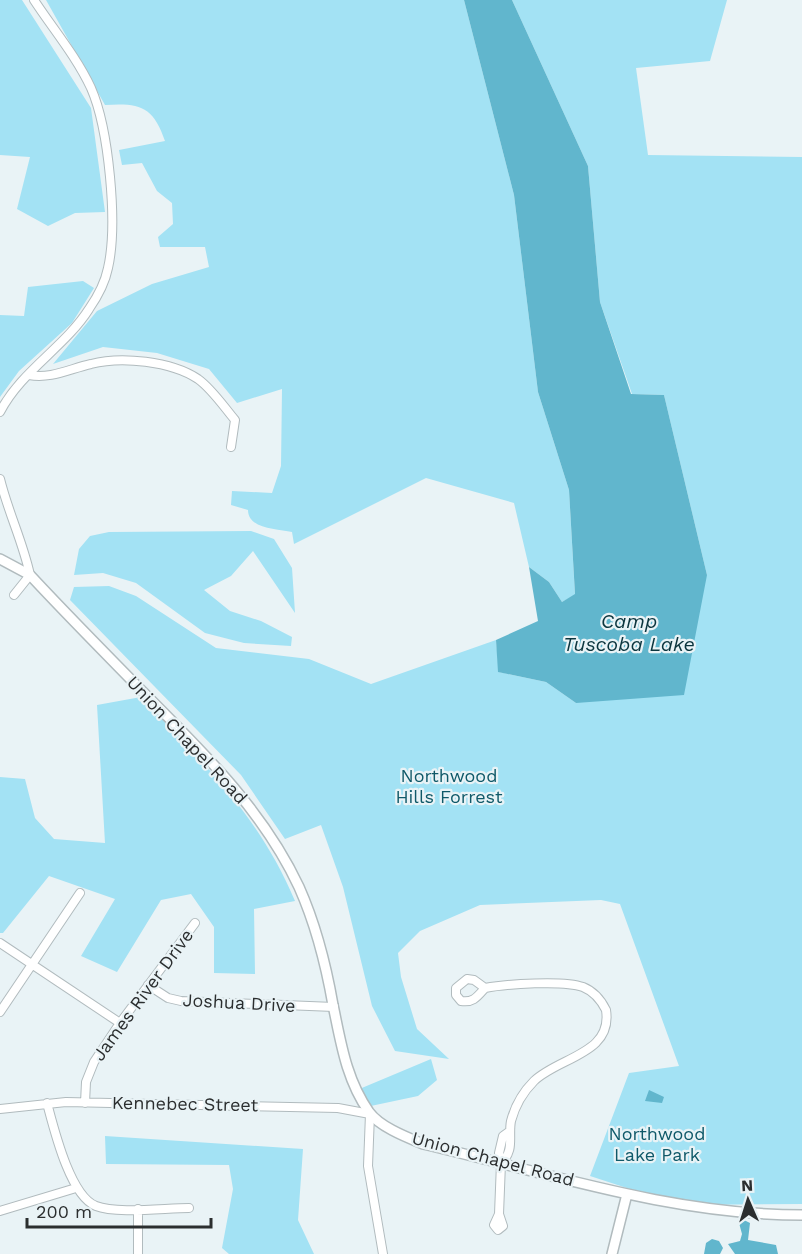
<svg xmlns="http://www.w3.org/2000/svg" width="802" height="1254" viewBox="0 0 802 1254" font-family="'Work Sans',sans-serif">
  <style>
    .green { fill: #a3e2f4 }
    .water { fill: #61b6cd }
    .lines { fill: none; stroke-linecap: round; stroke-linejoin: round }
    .minor-casing { stroke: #b1bbbe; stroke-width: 10 }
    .tertiary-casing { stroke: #b1bbbe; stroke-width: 12 }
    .minor { stroke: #fff; stroke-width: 8 }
    .tertiary { stroke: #fff; stroke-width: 9 }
    .labels { text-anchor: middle; stroke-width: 4.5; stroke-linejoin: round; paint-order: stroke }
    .street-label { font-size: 18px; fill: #2b2e2f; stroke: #e9f3f6 }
    .park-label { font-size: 18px; fill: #0f5969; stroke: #e9f3f6 }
    .water-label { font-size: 20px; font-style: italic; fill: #0b353e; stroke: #e9f3f6 }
  </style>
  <rect width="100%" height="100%" fill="#e9f3f6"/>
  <path class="green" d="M0,0H22L91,108L105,212L75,213L48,226L17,209L30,157L0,155Z
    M46,0H464L514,195L538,392L569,490L575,595L562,602L549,582L529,567L514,503L426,478L294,544L292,532C277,529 248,529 248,510L231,505L232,491L272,493L281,466L282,389L237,403L209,369L157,353L103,347L53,364L97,311L152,284L209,267L205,247H160L158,237L173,224L172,203L157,191L142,163L122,165L119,150L165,141C153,106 140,103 105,105Z
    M512,0H727L710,61L636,68L648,155L802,157V1204L679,1205L590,1176L629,1073L679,1066L620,904L601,900L480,905L420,931L398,953L401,977L417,1029L449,1059L395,1051L372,1006L343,887L321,825L285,839L241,775L70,600L74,587L109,586L136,596L216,648L309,659L371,684L496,640L499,672L546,682L576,703L707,575L664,395L632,394L600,302L588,166Z
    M83,281L94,288L72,323L19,371L0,397V315L24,316L28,287Z
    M251,531L274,539L292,568L295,613L253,551L231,576L204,590L230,611L261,621L292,637L291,646L244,643L205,633L136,583L103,573L74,575L79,549L90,536L109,532Z
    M141,697C203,763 259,815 295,901L254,909L255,974L214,973V927L191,894L161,900L117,972L81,956L115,899L49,876L3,933H0V777L25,779L35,818L54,839L105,843L97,705Z
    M431,1059L437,1080L418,1096L366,1107L357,1090Z
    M105,1136L303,1149L298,1220L314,1254H229L222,1248L233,1189L229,1165L106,1164Z"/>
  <path class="water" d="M464,0H512L588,166L600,302L631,394L664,395L707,575L684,695L576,703L546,682L498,672L496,640L538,621L529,567L549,582L562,602L575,594L569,490L538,392L514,195Z
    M649,1090L664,1097L662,1103L645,1101Z
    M744,1220L750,1223L748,1240L776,1245L778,1254H735L728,1244L740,1241L742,1234L739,1223Z
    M712,1239L719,1241L723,1248L720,1254H704L706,1243Z"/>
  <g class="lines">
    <g class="minor-casing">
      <path id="minor" d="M29,375C51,379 69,369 91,364C121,356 171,361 198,379C212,389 224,407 235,420L231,447
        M0,412C21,371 65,347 89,309C98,296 105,283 108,268C118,224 109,129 91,88C76,56 53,29 34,0
        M0,479C8,512 23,542 30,575L14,595
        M0,943L120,1023
        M467,979L474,980L485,988C477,997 473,1003 461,1001L456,995V988Z
        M148,985L168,998L181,1001L334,1007
        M485,988C506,984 564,980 583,987C593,991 601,1000 606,1010C613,1054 559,1057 534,1081C523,1092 515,1106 511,1121C508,1136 515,1151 501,1163L499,1153L503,1136L510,1131
        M0,1012L80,893
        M47,1103C54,1129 70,1196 96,1206C116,1214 165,1208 189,1208
        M85,1103L86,1082L94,1062L120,1023L195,923
        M0,1109L66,1102L338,1108L370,1114L368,1166L383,1254
        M138,1209V1254
        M0,1211L76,1188
        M499,1214L501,1163
        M499,1214L503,1226L498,1230L494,1225Z"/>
    </g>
    <g class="tertiary-casing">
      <path id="tertiary" d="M0,559L30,575C68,616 108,656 147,696C205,754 264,812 299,887C316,925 326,965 333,1005C341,1043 346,1079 369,1112C380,1127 406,1137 423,1144C548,1173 672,1215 802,1215
        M612,1254L627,1194"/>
    </g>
    <use href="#minor" class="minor"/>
    <use href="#tertiary" class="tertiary"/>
  </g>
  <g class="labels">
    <g class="street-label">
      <text transform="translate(187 740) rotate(47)" y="6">Union Chapel Road</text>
      <text transform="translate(143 995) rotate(-54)" y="6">James River Drive</text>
      <text transform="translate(239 1003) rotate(3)" y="6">Joshua Drive</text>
      <text transform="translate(185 1104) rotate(1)" y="6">Kennebec Street</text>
      <text transform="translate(493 1159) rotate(15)" y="6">Union Chapel Road</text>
    </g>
    <g class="park-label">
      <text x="449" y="782">Northwood<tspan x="449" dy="21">Hills Forrest</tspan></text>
      <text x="657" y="1140">Northwood<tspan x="657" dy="21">Lake Park</tspan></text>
    </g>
    <g class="water-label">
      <text x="629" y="628">Camp<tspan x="629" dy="23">Tuscoba Lake</tspan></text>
    </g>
  </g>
  <g transform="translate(748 1200) rotate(357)" stroke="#e9f3f6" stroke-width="4.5" paint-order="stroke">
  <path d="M0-4.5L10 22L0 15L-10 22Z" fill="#2b2e2f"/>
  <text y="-9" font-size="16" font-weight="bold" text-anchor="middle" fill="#2b2e2f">N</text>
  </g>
  <path d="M27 1218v9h184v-9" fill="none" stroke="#2b2e2f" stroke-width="3"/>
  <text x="36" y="1218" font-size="18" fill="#2b2e2f" stroke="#e9f3f6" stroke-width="4.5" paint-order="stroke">200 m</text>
</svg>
